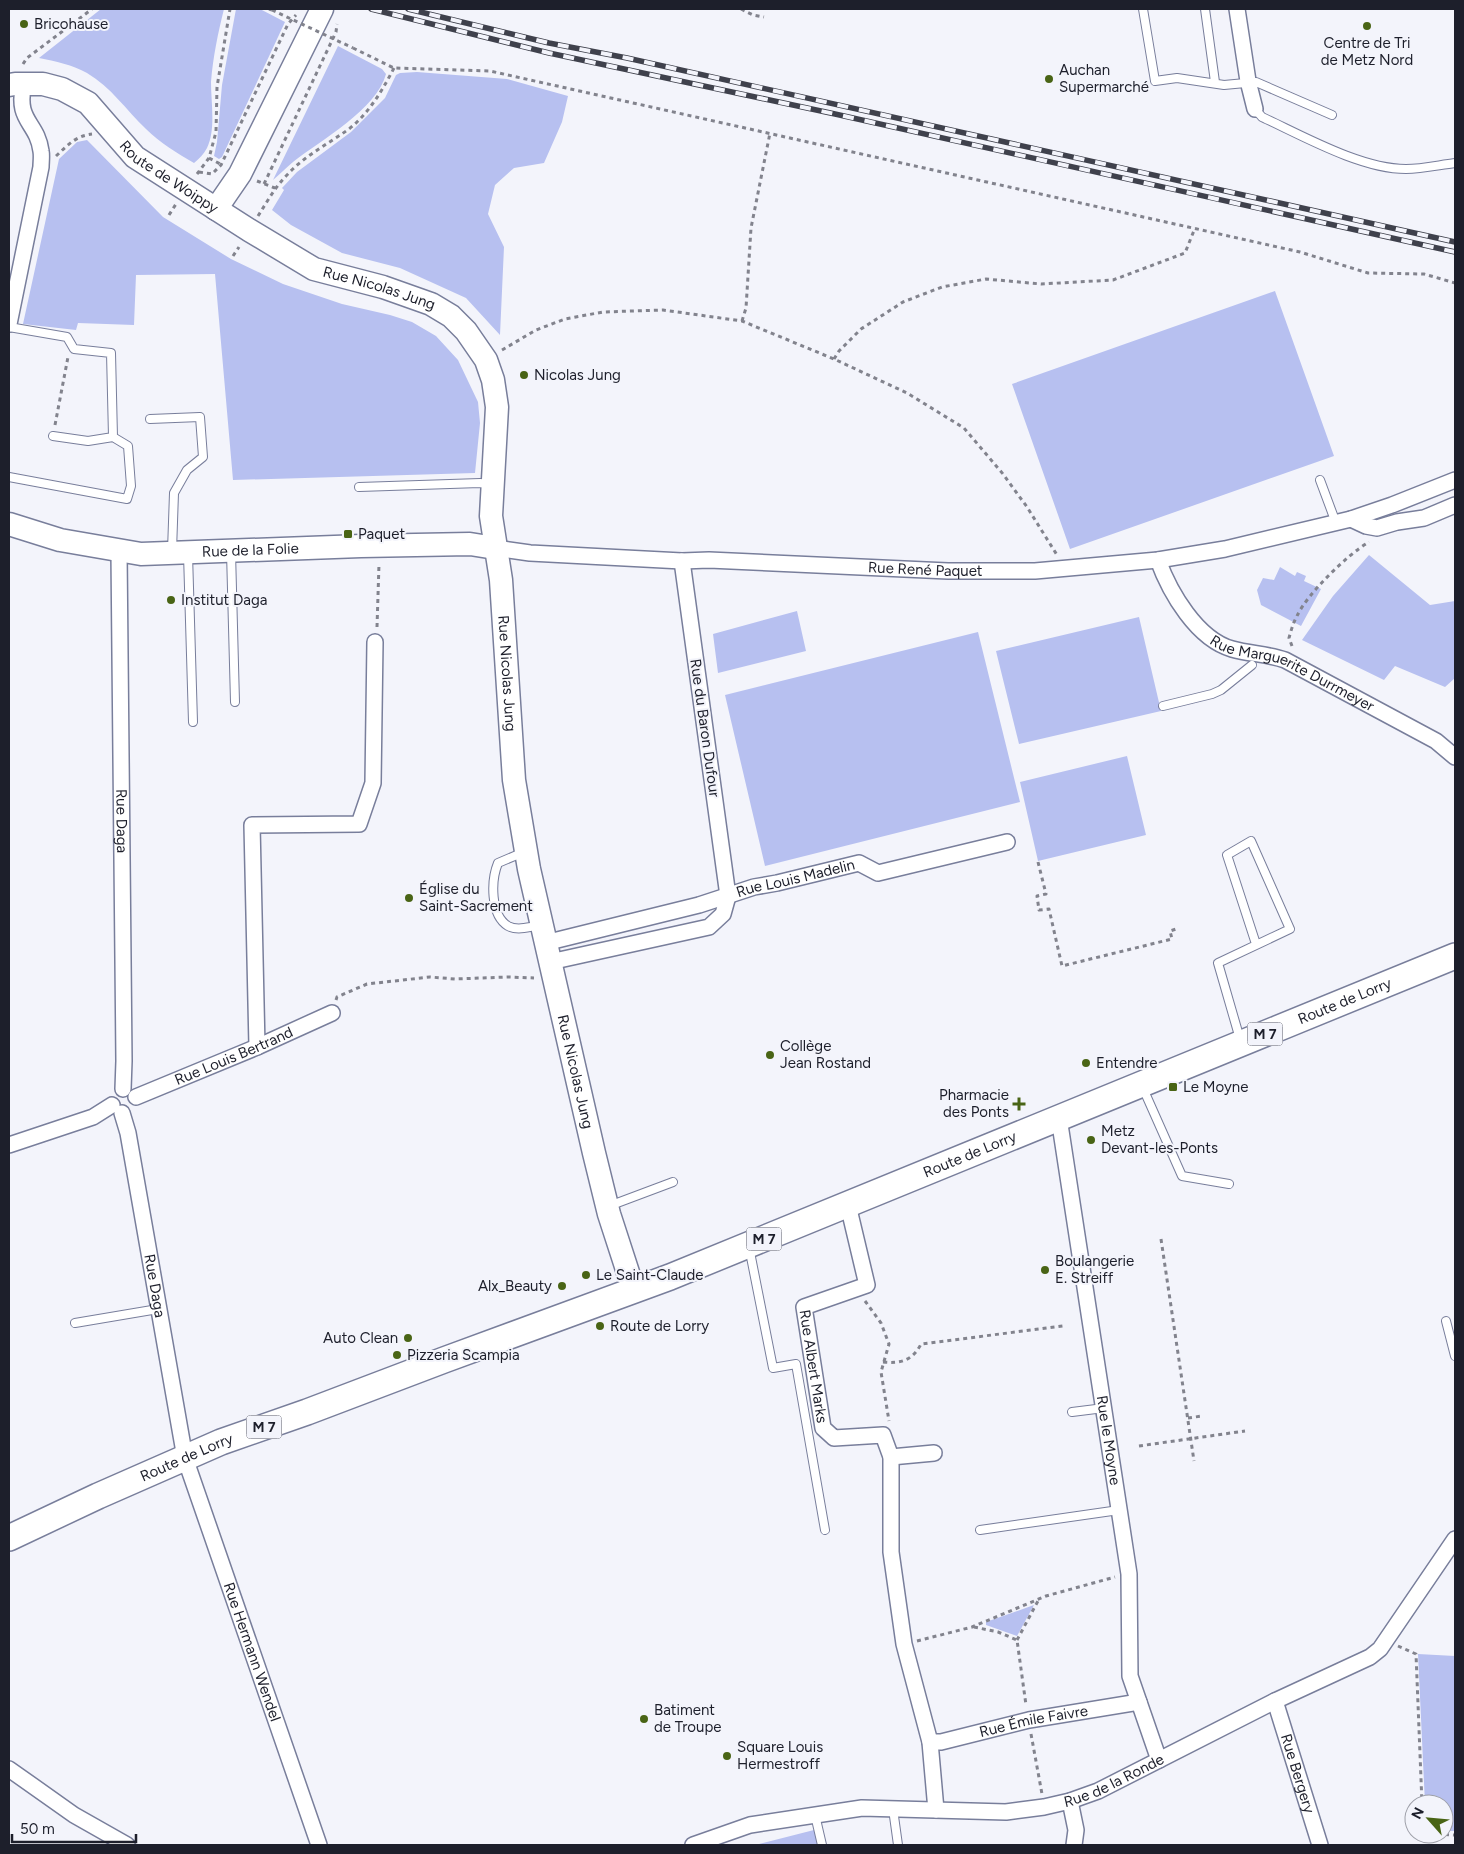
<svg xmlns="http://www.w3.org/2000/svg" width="1464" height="1854" viewBox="0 0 1464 1854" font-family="Figtree,sans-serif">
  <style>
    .green { fill: #b7c0f0 }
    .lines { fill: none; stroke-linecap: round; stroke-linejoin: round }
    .lane-casing { stroke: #787e9b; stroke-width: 10 }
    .street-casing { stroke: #787e9b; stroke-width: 18 }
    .secondary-casing { stroke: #787e9b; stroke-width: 25 }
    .primary-casing { stroke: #787e9b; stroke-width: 28 }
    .path { stroke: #82838d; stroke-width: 3; stroke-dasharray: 4 4; stroke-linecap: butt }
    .lane { stroke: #fff; stroke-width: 8 }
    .street { stroke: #fff; stroke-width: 15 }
    .secondary { stroke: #fff; stroke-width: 22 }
    .primary { stroke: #fff; stroke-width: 25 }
    .rail-casing { stroke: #3f414c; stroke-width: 5.5 }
    .rail { stroke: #f3f4fb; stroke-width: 4; stroke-dasharray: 11; stroke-linecap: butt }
    .path-bridge { stroke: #82838d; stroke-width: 3; stroke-dasharray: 4 4; stroke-linecap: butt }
    .poi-dot { fill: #496415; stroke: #f3f4fb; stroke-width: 2 }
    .labels { text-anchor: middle; stroke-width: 4; stroke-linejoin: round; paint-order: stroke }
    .shield { fill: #f3f4fb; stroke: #5d5f69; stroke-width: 1 }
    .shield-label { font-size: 14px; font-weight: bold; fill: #1d1f2b }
    .poi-label { font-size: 15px; fill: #1d1f2b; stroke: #f3f4fb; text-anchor: start }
    .street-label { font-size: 15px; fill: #1d1f2b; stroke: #f3f4fb }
  </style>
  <rect width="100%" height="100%" fill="#f3f4fb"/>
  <path class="green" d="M101,9H224C218,33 213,57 211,82C211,103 216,129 207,148C204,154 199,159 194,163C177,153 160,143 146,129C126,110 111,87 87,73C73,65 55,61 39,58Z
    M236,9H260L285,22L222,157L219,159L214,156L217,142L222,85Z
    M338,46L382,69L386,74C377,109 321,140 293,162C286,168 280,174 273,180Z
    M417,72L507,79L568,96L562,122L544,163L514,168L495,185L488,214L504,247L500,335L466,298L400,268L342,253L291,225L272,210L284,190L282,188L297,172L351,132L385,98L396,75L400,73Z
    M87,140L163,217L231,259L283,284L342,304L390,315L412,322L436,336L458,360L478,402L480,423L475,473L233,480L215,274L136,275L134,325L78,323L76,330L23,324L59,159L77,142Z
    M1275,291L1334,456L1070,549L1012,384Z
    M1369,555L1430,605L1455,601V678L1445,687L1395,666L1384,680L1302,640L1333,596Z
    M1280,567L1295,576L1297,572L1306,576L1304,581L1321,589L1301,626L1261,605L1257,590L1263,578L1274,580Z
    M797,611L806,651L718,673L713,634Z
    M1139,617L1161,711L1019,744L996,651Z
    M978,632L1020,802L765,866L725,695Z
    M1127,756L1146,835L1038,861L1020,782Z
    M1034,1605L1017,1636L986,1625V1622Z
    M1418,1654L1455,1656V1831H1444V1804H1425Z
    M814,1830L819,1845H755Z"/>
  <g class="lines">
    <g class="lane-casing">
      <path id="lane" d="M1143,9L1155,81L1177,78L1224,85L1256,82L1332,115
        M1205,9L1215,82
        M1255,109L1262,117C1303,136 1361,169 1406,169C1422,169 1439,165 1455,163
        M9,327L67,337L74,349L111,353L113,437L88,441L53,436
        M150,419L200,417L203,457L187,470L174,493L172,551
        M9,477L127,499L131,486L128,446L113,437
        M1320,480L1336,523
        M359,487L480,483L492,485
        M231,552L235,702
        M188,554L193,722
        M1163,706L1212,694L1221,690L1252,665
        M524,852L498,863C491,880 490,915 508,926C517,931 530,927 540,925
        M1240,1039L1218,963L1290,929L1251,841L1227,855L1256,944
        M1142,1086L1182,1176L1229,1184
        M609,1206L673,1182
        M749,1247L773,1368L796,1364L825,1530
        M1446,1321L1455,1356
        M75,1323L158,1309
        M1072,1412L1104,1408
        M980,1530L1119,1510
        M893,1809L898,1845
        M815,1815L822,1845"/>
    </g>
    <g class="street-casing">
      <g id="street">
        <path d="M1237,9L1248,81L1255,109"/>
        <path d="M9,324L41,167C41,162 42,156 41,151C37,121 15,122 24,83"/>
        <path d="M1351,519L1366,526L1377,528L1397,522L1424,518L1455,505"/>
        <path id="s1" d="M495,548L530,553L682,561L709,560L948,571H1035L1158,560L1225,549L1351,519L1392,505L1455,480"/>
        <path id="s2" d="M119,552L124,1061L123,1089"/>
        <path id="s3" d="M1158,560C1170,593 1197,639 1232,649C1250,654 1268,654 1285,660L1436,741L1455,757"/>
        <path id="s4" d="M545,943L699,905L754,887L777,883L859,863L878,873L1007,842"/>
        <path d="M550,962L709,927L723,914L728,896L682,561"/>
        <path d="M257,1047L252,825L359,824L373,783L375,642"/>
        <path id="s5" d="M136,1097L257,1047L332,1013"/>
        <path id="s6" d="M122,1113L128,1133L185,1458L319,1845"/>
        <path id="s7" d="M1059,1118L1129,1574L1130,1676L1159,1760"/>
        <path d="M9,1145L93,1117L112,1105"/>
        <path id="s8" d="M848,1205L867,1285L804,1307L823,1428L834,1438L883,1435L891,1457V1552L904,1644L930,1742L936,1810"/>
        <path d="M891,1457L934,1453"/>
        <path id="s9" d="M1275,1701L1320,1845"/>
        <path id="s10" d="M930,1742H941L1029,1720L1139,1702"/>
        <path d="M9,1769L74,1815L127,1845"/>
        <path d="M1070,1801L1076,1830L1074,1845"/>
        <path id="s11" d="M693,1845L750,1825L862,1808L1006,1812L1044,1807L1070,1801L1098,1791L1275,1701L1370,1657L1380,1649L1455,1539"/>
      </g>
    </g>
    <g class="secondary-casing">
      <g id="secondary">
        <path id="s12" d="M9,85L15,84H43L62,89L88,103L135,157L249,230L314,269L383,287L431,304L451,316L466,331L486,360L493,380L497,407L491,516L501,580L514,780L529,869L594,1153L609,1214L634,1291"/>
        <path d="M216,209L240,174L322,9"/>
        <path id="s13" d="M9,524L60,540L141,554L361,546L470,544L495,548"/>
      </g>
    </g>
    <g class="primary-casing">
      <g id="primary">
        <path id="s14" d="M9,1538L98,1496L221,1442L307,1412L444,1360L670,1277L1455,956"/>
      </g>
    </g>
    <path class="path" d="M269,9L272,10
      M741,9L753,15L764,17
      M353,48L394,68L490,71L1300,252L1368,273L1424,274L1455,283
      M23,64L27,58L92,9
      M56,156C67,146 75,136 92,134
      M209,158L222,165
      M199,172L212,174L221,165L288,24L296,15
      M197,174L209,158L216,132L217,87L230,9
      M257,181L275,188
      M264,184L336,32L337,24
      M169,215L176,204
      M258,216C267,202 275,187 287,175C304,156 328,144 349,129C369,113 382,91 394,68
      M233,256L239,247
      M742,321L746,308L751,228L770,133
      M502,350L536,330L565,319L603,312L663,310L742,321L834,359L907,393L964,428L1003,474L1027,507L1057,555
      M834,359L839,351L861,329L903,302L942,287L986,279L1041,284L1113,280L1185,253L1195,228
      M55,425L68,357
      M377,627L379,564
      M1292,646L1289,638C1291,631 1293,623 1297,616C1307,594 1348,554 1369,542
      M1038,862L1046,894L1037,896L1039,910L1049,909L1062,966L1172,939L1170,931L1179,928
      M336,1000L337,997L367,984L430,977L455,979L508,977L534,978
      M1161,1239L1194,1461
      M865,1301L881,1323L889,1344L881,1372L889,1421
      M883,1362C901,1364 913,1360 921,1344L1063,1326
      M1188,1418L1202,1416
      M1139,1446L1245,1431
      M974,1627L998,1632L1017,1640L1026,1705
      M1017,1640L1039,1599
      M917,1641L972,1627L1046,1596L1115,1577
      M1398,1646L1416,1654L1422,1804
      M1031,1734L1042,1794
      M1437,1834L1455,1835"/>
    <use href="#lane" class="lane"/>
    <use href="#street" class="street"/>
    <use href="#secondary" class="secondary"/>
    <use href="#primary" class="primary"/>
    <g class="rail-casing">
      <path id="rail" d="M371,9L549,53L835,114L1455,252
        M408,9L549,43L627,58L1455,242"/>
    </g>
    <use href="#rail" class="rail"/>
    <path class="path-bridge" d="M272,10L353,48"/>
  </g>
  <g class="poi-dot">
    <circle cx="24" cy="24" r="5"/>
    <circle cx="1367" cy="26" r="5"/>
    <circle cx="1049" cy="79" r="5"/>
    <circle cx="524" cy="375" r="5"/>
    <rect x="343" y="529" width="10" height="10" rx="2.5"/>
    <circle cx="171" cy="600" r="5"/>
    <circle cx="409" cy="898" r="5"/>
    <circle cx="770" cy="1055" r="5"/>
    <circle cx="1086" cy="1063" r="5"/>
    <rect x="1168" y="1082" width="10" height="10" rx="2.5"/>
    <path d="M1016.5 1096.5h5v5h5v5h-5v5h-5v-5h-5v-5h5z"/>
    <circle cx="1091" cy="1140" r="5"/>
    <circle cx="1045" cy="1270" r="5"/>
    <circle cx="586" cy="1275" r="5"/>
    <circle cx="562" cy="1286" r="5"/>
    <circle cx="600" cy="1326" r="5"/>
    <circle cx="408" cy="1338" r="5"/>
    <circle cx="397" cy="1355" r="5"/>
    <circle cx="644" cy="1719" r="5"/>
    <circle cx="727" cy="1756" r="5"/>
  </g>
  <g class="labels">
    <g class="shield">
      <rect x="1247.5" y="1022.5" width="35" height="23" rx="4"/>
      <rect x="746.5" y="1227.5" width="35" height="23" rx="4"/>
      <rect x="246.5" y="1415.5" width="35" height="23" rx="4"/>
    </g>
    <g class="shield-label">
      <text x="1265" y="1039">M 7</text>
      <text x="764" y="1244">M 7</text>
      <text x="264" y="1432">M 7</text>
    </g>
    <g class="poi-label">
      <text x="34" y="29">Bricohause</text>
      <text x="1367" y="48" text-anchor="middle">Centre de Tri<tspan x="1367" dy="17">de Metz Nord</tspan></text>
      <text x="1059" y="75">Auchan<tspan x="1059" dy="17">Supermarché</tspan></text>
      <text x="534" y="380">Nicolas Jung</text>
      <text x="358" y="539">Paquet</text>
      <text x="181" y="605">Institut Daga</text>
      <text x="419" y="894">Église du<tspan x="419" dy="17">Saint-Sacrement</tspan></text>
      <text x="780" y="1051">Collège<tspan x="780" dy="17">Jean Rostand</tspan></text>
      <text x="1096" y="1068">Entendre</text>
      <text x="1183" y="1092">Le Moyne</text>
      <text x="1009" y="1100" text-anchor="end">Pharmacie<tspan x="1009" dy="17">des Ponts</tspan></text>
      <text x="1101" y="1136">Metz<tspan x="1101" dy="17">Devant-les-Ponts</tspan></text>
      <text x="1055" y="1266">Boulangerie<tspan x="1055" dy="17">E. Streiff</tspan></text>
      <text x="596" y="1280">Le Saint-Claude</text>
      <text x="552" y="1291" text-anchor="end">Alx_Beauty</text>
      <text x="610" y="1331">Route de Lorry</text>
      <text x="398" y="1343" text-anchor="end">Auto Clean</text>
      <text x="407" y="1360">Pizzeria Scampia</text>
      <text x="654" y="1715">Batiment<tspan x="654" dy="17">de Troupe</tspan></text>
      <text x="737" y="1752">Square Louis<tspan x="737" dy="17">Hermestroff</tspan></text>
    </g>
    <g class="street-label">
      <text dy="5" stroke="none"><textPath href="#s12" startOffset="194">Route de Woippy</textPath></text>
      <text dy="5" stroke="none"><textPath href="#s12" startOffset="434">Rue Nicolas Jung</textPath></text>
      <text dy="5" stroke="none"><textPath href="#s13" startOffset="245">Rue de la Folie</textPath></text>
      <text dy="5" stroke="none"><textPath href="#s1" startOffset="431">Rue René Paquet</textPath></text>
      <text dy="5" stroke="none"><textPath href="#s3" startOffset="185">Rue Marguerite Durrmeyer</textPath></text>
      <text dy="5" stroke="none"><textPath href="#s12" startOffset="884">Rue Nicolas Jung</textPath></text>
      <text transform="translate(705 728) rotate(82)" y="5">Rue du Baron Dufour</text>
      <text dy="5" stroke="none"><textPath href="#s2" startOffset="269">Rue Daga</textPath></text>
      <text dy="5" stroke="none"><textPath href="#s4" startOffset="259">Rue Louis Madelin</textPath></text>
      <text dy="5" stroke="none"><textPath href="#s14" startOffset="1440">Route de Lorry</textPath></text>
      <text dy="5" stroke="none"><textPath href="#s5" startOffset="106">Rue Louis Bertrand</textPath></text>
      <text dy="5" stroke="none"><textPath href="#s12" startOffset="1289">Rue Nicolas Jung</textPath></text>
      <text dy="5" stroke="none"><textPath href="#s14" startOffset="1035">Route de Lorry</textPath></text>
      <text dy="5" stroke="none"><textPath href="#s6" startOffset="176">Rue Daga</textPath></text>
      <text dy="5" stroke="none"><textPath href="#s8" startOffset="209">Rue Albert Marks</textPath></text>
      <text dy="5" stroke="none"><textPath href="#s7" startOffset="326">Rue le Moyne</textPath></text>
      <text dy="5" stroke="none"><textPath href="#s14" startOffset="195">Route de Lorry</textPath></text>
      <text dy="5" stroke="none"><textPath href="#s6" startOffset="556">Rue Hermann Wendel</textPath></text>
      <text dy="5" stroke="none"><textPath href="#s10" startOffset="106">Rue Émile Faivre</textPath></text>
      <text dy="5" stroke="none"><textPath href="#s9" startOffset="76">Rue Bergery</textPath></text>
      <text dy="5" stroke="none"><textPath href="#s11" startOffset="431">Rue de la Ronde</textPath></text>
    </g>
  </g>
  <rect width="1464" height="1854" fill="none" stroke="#1d1f2b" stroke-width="20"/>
  <g transform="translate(1429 1819) rotate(297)"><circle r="24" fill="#f3f4fb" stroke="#9d9fa8"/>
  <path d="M0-4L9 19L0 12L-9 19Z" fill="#496415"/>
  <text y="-8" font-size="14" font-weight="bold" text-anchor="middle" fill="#1d1f2b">N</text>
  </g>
  <path d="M12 1834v8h124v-8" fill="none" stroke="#1d1f2b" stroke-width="2.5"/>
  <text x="20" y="1834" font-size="15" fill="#1d1f2b" stroke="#f3f4fb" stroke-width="4" paint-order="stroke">50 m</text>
</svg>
